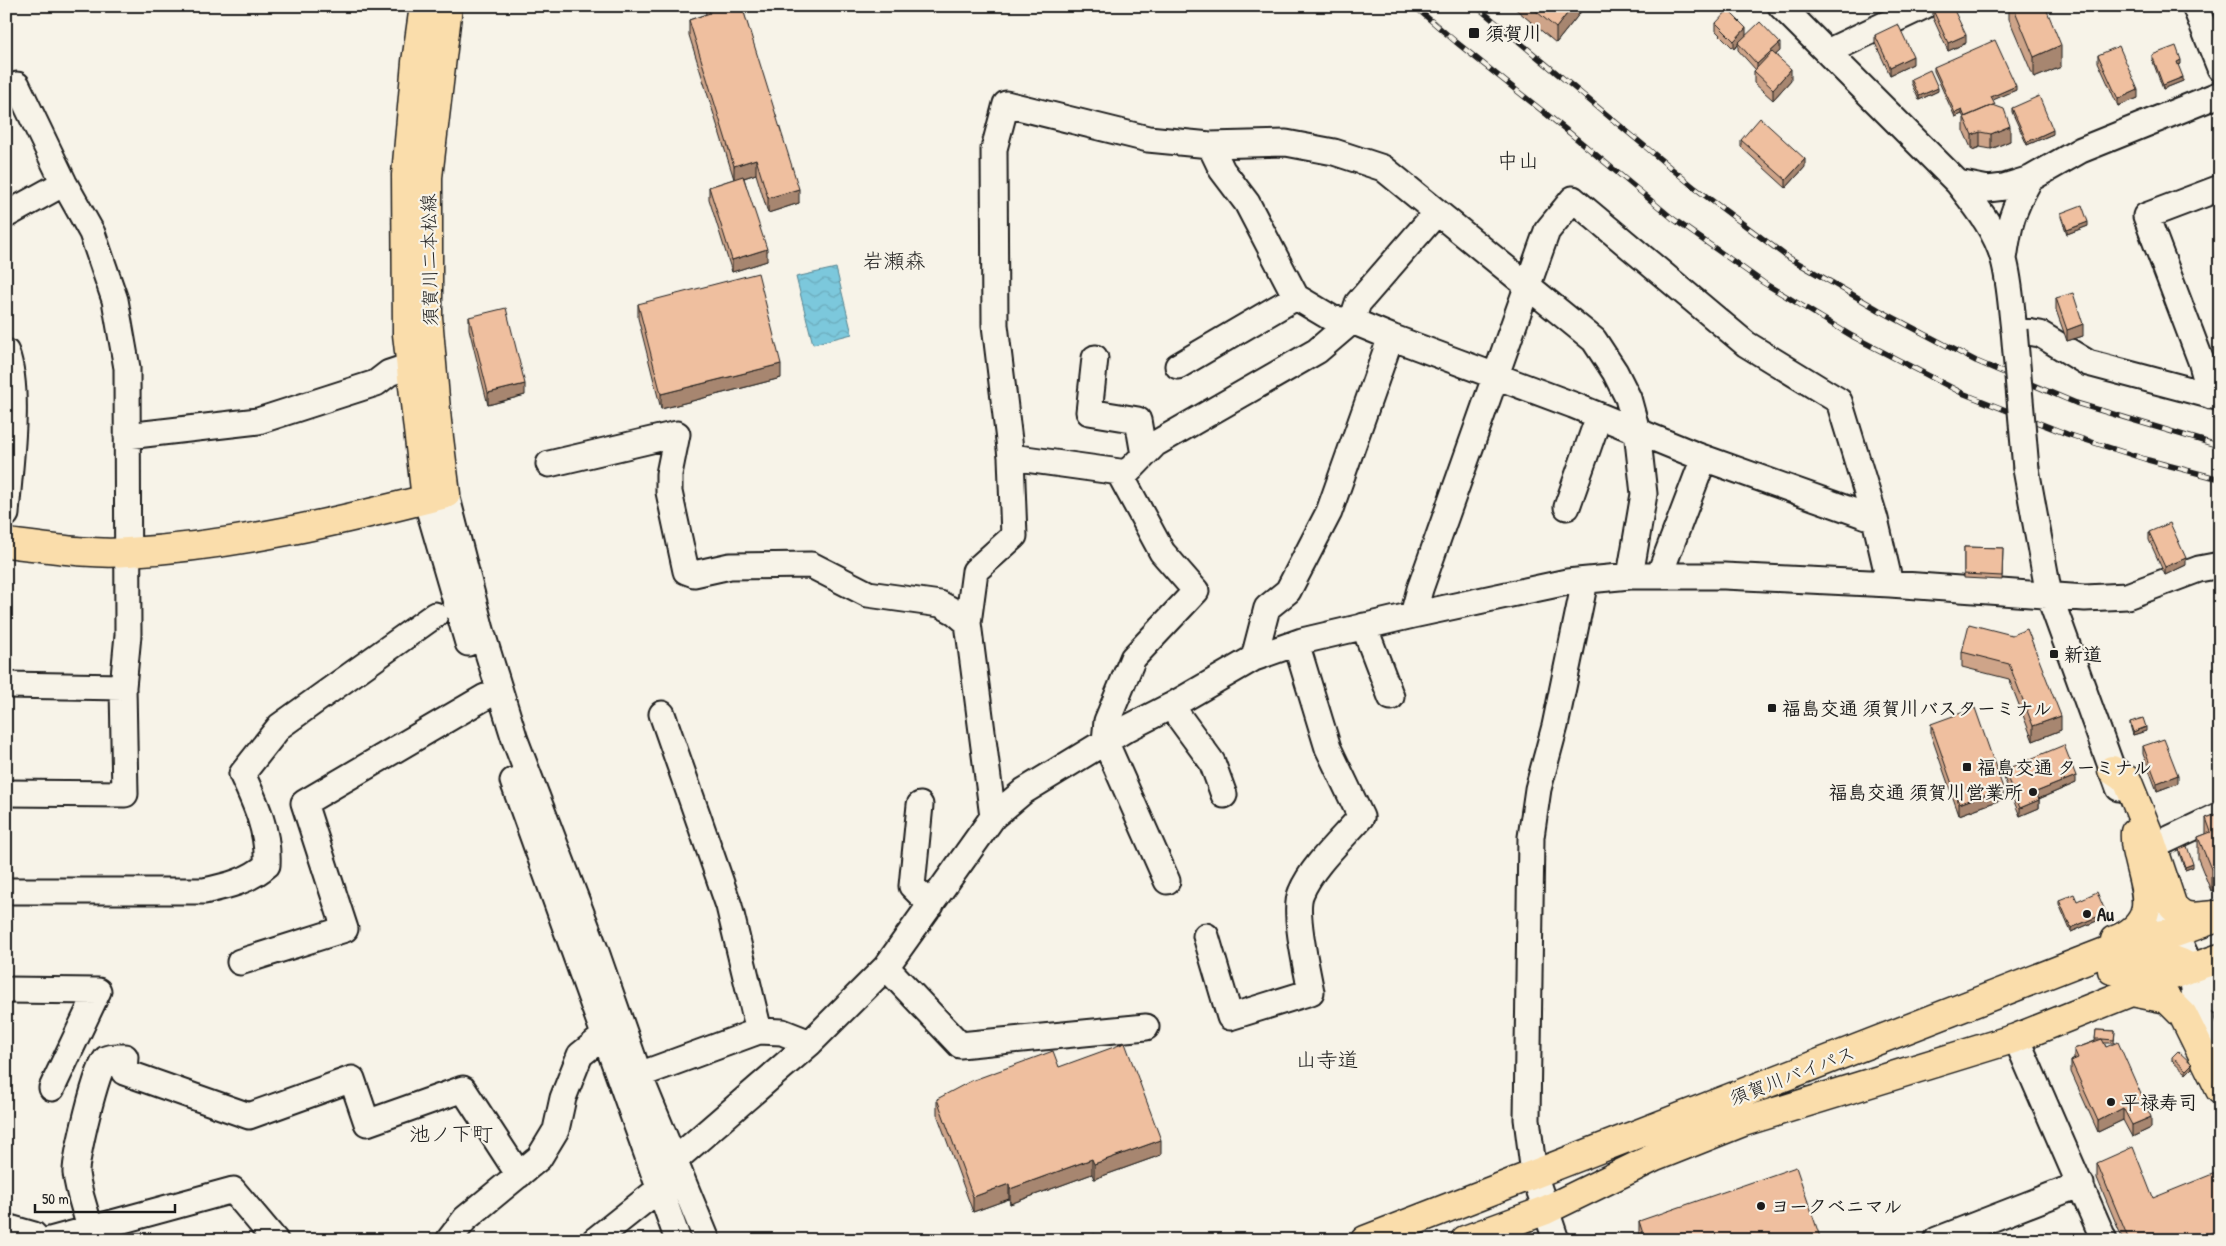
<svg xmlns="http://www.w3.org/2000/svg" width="2226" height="1246" viewBox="0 0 2226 1246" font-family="'Patrick Hand','Klee One',sans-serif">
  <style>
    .water { fill: url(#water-waves); stroke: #56838f }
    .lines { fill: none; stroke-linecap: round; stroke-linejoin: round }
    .minor-casing { stroke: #1c1c1c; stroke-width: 29 }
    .major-casing { stroke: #1c1c1c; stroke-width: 31 }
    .highway-casing { stroke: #1c1c1c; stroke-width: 31 }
    .minor { stroke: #f7f3e8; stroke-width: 25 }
    .major { stroke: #faddab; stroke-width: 28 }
    .highway { stroke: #faddab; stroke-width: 28 }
    .rail-casing { stroke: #1c1c1c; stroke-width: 5.5 }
    .rail { stroke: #f7f3e8; stroke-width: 4; stroke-dasharray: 11; stroke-linecap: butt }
    .minor-bridge-casing { stroke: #1c1c1c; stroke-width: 29; stroke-linecap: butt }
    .minor-bridge { stroke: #f7f3e8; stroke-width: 25 }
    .wall { fill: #cea489; stroke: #1c1c1c }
    .shaded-wall { fill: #a7866f; stroke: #1c1c1c }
    .building { fill: #efbf9f; stroke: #1c1c1c }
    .poi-dot { fill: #1c1c1c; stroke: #f7f3e8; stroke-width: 2 }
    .labels { text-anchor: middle; stroke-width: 4.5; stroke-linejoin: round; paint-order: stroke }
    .poi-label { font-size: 19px; font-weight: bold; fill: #1c1c1c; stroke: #f7f3e8; text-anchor: start }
    .street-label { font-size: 19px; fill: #1c1c1c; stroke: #f7f3e8 }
    .quarter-label { font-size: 21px; fill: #1c1c1c; stroke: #f7f3e8 }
  </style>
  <defs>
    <pattern id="water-waves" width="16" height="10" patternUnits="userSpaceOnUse" patternTransform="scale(1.25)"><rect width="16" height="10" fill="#7cc8dc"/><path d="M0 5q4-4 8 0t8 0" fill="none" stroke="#6babbc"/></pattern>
  </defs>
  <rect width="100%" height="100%" fill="#f7f3e8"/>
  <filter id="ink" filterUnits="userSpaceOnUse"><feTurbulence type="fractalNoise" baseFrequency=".02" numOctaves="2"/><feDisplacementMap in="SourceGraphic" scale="10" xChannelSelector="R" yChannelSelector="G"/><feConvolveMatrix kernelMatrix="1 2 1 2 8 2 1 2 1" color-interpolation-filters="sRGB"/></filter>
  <g filter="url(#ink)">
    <path class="water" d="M836,268L852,334L813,344L796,277Z"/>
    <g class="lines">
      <g class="minor-casing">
        <path id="minor" d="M1781,6L1958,183C1976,206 1996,230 2004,260C2010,282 2011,307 2014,330L2040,334L2088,363L2220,398
          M2195,6L2220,68
          M1829,51L1924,6
          M6,91L17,85L64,183L92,233L115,300L127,368L128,635L123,687L125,794L6,793
          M1210,145L1222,170L1247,203L1296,297L1333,319L1352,321L1391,337L1573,405L1698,456L1875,519
          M1958,183L1988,189L2004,187L2030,179L2081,150L2220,94
          M6,215L64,183
          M2004,259C2009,223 2012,211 2030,179
          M6,352C21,393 9,469 6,514
          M1095,358L1089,412L1138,420L1144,455
          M1178,366L1296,297
          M2211,396L2201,361L2146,216L2220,188
          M127,436L258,421L376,383L389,373L410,366
          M549,464L677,434L669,474V492L686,571L694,574L730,566L811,565L868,594L940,604L955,612L968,623
          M2026,469L2049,595L2119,788
          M1127,473L1011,457L995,325L994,149L1006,104L1148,139L1210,145L1286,143L1334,152L1383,168L1594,340L1615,372L1628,398L1637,431L1644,494L1630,576
          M446,494L481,630L515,740L596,952L639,1075L707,1240
          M426,499L468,643
          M1567,507L1599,416
          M1659,576L1704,458
          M1413,615L1420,589L1547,231L1573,199L1746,344L1839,401L1875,519L1890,584
          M1364,626L1391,697
          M1254,658L1267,608L1288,591L1329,512L1391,337
          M6,685L123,687
          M1171,706L1212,762L1224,795
          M662,714L729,906L759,1031
          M513,781L678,1240
          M920,805L912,886L931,905
          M993,817L968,623L975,571L1014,536L1011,457
          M2152,847L2220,815
          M1167,881L1105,741L1107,721L1133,658L1196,591L1162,552L1122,478L1155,444L1317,351L1352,321L1358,303L1437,212
          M6,891H204C227,886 249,881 267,865C269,832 256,804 242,774L280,726L435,615
          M2167,914L2191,968L2196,1004L2217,1060
          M1206,936L1230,1017L1311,992C1307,970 1293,911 1301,893C1312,866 1342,839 1361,817L1328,748L1296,643
          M240,962L345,929L304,803L485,697
          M886,967L960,1045L1146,1027
          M2191,968L2216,991L2220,1001
          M6,990L98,991L52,1088
          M2016,1038L2104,1240
          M639,1075L759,1031L782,1032L810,1043
          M6,1227L34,1235L38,1240
          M90,1229C86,1211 78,1192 76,1173C75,1160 97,1066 106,1059C112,1056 119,1057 125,1057L124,1072L249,1116L352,1079L367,1123L463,1089L519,1175
          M50,1240L233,1190L275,1240
          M449,1240L465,1219L539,1158L556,1130L563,1098L580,1055L605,1035
          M595,1240L659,1189L675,1160L810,1043L886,967L993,817L1024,791L1126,729L1171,706L1254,658L1302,641L1413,615L1567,582L1630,576H1724L1890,584L2085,598L2127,596L2199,569L2220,565
          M1556,1240L1534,1174L1527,1119L1531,837L1538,789L1555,726L1585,581
          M1937,1240L2081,1184"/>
      </g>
      <g class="major-casing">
        <path id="major" d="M424,6L416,62L406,175L407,334L426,499
          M6,543C46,547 88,555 128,552C236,546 341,521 446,494L437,422L428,317V177L448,6"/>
      </g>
      <g class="highway-casing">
        <path id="highway" d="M2112,770L2127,780L2148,832L2173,907L2183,915L2192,917L2215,915
          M2115,940C2173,917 2132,872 2135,832
          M2112,970C2144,958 2158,949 2191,968
          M2132,992L2167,999L2183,1015L2220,1090
          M1365,1240L2146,936L2175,933L2220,917
          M1465,1240L1546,1210L1655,1157L1743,1122L2016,1038L2191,968L2220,958"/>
      </g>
      <use href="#minor" class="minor"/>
      <use href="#major" class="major"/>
      <use href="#highway" class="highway"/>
      <g class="rail-casing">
        <path id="rail" d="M1414,6L1456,42L1565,129L1672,218L1764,283L1852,336L1962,393L2067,434L2148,460L2220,479
          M1476,6L1695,188L1786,256L1879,310L1976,361L2076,403L2220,446"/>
      </g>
      <use href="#rail" class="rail"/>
      <g class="minor-bridge-casing">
        <path id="minor-bridge" d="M2014,330L2026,469"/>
      </g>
      <use href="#minor-bridge" class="minor-bridge"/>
    </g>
    <path class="wall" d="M704,6H742L799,203L768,213L756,174L744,178L767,261L732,272L709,199V187L734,179L689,35V20L706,14Z
      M1512,6H1580V13L1556,43Z
      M2009,6H2045L2061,67L2034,78L2009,19Z
      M1933,10L1966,43L1948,51L1933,18Z
      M1716,23L1746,35L1780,51L1776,54L1791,80L1773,100L1754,83V71L1756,70L1738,50V45L1734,49L1716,31Z
      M1875,35L1913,64L1890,75L1875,43Z
      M2098,55L2138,98L2118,106L2098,62Z
      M2152,55L2181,64L2178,65L2183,81L2163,89L2152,59Z
      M1934,67L2016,90L1992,100L2010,141L1991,149L1980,147L1972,150L1964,132V118L1962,114L1955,117L1934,71Z
      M1911,79L1938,91L1919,100L1911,83Z
      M2012,108L2053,134L2027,145L2012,112Z
      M1741,140L1805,167L1786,188L1741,147Z
      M2061,213L2088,226L2067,234L2061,217Z
      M2056,298L2083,336L2067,341L2056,310Z
      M638,304L781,378L661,409L638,318Z
      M469,317L525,395L488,405L469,329Z
      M2149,532L2186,565L2165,575L2149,540Z
      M1964,547L2003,548L2002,580L1964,578Z
      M2012,635L2061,730L2033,741L2009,679L1962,667V652Z
      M2130,722L2146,731L2133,735L2130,725Z
      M1931,724L2003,799L1959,815L1931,735Z
      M2143,746L2178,783L2157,791L2143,754Z
      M2004,770L2076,783L2039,799V808L2020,816L2004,778Z
      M2220,813L2211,891L2198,859V837L2206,834V818Z
      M2179,849L2193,867L2185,870L2179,853Z
      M2059,900L2077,901L2106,917L2071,932L2059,904Z
      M2096,1030L2115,1031L2114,1043H2104L2151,1128L2132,1137L2123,1120L2098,1132L2071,1072V1061L2074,1059V1049L2095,1041Z
      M2172,1057L2192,1068L2186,1074L2172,1061Z
      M1059,1067L1161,1155L1094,1179L1092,1174L1010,1204L1009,1199L973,1212L937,1114V1099Z
      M2097,1163L2153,1198L2220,1240H2123L2097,1178Z
      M1639,1221L1821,1240H1641L1639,1232Z"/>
    <path class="shaded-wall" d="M1573,6H1580V13L1556,43V28Z
      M1746,28V36L1738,43V45L1734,49V41Z
      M1966,35V43L1948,51V43Z
      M1780,43V51L1757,71V64Z
      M2061,45V67L2034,78V57Z
      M1913,56V64L1890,75V67Z
      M2181,60V64L2177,65V62Z
      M1791,69V80L1773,100V89Z
      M2183,77V81L2163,89V85Z
      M2016,86V90L1991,101V97Z
      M1938,88V91L1919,100V96Z
      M2138,90V98L2118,106V99Z
      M1962,110V114L1955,117V113Z
      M2010,126V141L1991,149V134Z
      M2053,130V134L2027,145V142Z
      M1980,132V147L1972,150V135Z
      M756,159V174L734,181V166Z
      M1805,159V167L1786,188V180Z
      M799,189V203L768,213V198Z
      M2088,222V226L2067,234V230Z
      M767,249V261L732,272V260Z
      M2083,324V336L2067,341V330Z
      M781,364V378L661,409V394Z
      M525,384V395L488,405V393Z
      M2186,558V565L2165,575V567Z
      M2061,716V730L2033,741V726Z
      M2146,727V731L2133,735V732Z
      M2178,775V783L2157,791V783Z
      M2076,776V783L2036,800V792Z
      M2003,788V799L1959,815V804Z
      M2039,800V808L2020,816V808Z
      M2193,864V867L2185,870V867Z
      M2220,866V888L2211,891V869Z
      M2106,913V917L2071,932V928Z
      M2192,1064V1068L2186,1074V1070Z
      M2123,1108V1120L2098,1132V1121Z
      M2151,1117V1128L2132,1137V1125Z
      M1161,1140V1155L1094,1179V1164Z
      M1092,1159V1174L1010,1204V1189Z
      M1009,1184V1199L973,1212V1197Z
      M2220,1229V1240H2194Z"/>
    <path class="building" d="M708,6H742L799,189L768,198L756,159L734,166L689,20L710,13Z
      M1530,6H1573L1556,28Z
      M1942,6H1952L1966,35L1948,43L1933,10Z
      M2013,6H2045L2061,45L2034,57Z
      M1728,10L1746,28L1734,41L1716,23Z
      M1760,22L1780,43L1757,64L1738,43Z
      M1898,24L1913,56L1890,67L1875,35Z
      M1995,40L2016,86L1991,97L1995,105H1993L1965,117L1962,110L1955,113L1934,67Z
      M2119,46L2138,90L2118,99L2098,55Z
      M2176,46L2181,60L2177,62L2183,77L2163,85L2152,55Z
      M1772,52L1791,69L1773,89L1754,71Z
      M1930,70L1938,88L1919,96L1911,79Z
      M2039,96L2053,130L2027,142L2012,108Z
      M1993,105L2004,109L2010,126L1991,134L1980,132L1972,135L1964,117Z
      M1760,118L1805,159L1786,180L1741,140Z
      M743,176L767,249L732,260L709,187Z
      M2082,205L2088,222L2067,230L2061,213Z
      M758,273L781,364L661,394L638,304Z
      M2073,293L2083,324L2067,330L2056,298Z
      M506,308L525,384L488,393L469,317Z
      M2170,523L2186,558L2165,567L2149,532Z
      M1964,547L2003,548L2002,576L1964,574Z
      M1969,624L2012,635L2027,629L2061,716L2033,726L2009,664L1962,652Z
      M1975,708L2003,788L1959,804L1931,724Z
      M2143,718L2146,727L2133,732L2130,722Z
      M2164,739L2178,775L2157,783L2143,746Z
      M2064,745L2076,776L2036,792L2039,800L2020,808L2004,770Z
      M2220,813V866L2211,869L2198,837L2211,832L2206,818Z
      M2187,846L2193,864L2185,867L2179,849Z
      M2097,892L2106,913L2071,928L2059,900L2074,894L2077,901Z
      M2096,1030L2115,1031L2114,1040L2102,1039H2095Z
      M2102,1039L2106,1047L2118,1042L2151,1117L2132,1125L2123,1108L2098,1121L2071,1061L2078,1058L2074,1049Z
      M1125,1043L1161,1140L1094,1164L1092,1159L1010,1189L1009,1184L973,1197L937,1099L971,1081L1053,1051L1059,1067Z
      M2178,1051L2192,1064L2186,1070L2172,1057Z
      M2133,1147L2153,1198L2220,1171V1229L2194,1240H2129L2097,1163Z
      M1796,1167L1821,1240H1645L1639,1221Z
      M1094,1234L1110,1240H1079Z"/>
  </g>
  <g class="poi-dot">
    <rect x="1468" y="27" width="12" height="12" rx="2.5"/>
    <rect x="2049" y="649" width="10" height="10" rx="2.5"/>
    <rect x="1767" y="703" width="10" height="10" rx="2.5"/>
    <rect x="1962" y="762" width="10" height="10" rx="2.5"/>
    <circle cx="2033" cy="792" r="5"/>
    <circle cx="2087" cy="914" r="5"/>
    <circle cx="2111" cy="1102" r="5"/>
    <circle cx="1761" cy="1206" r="5"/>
  </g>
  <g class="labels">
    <g class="poi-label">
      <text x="1485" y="40">須賀川</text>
      <text x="2064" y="661">新道</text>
      <text x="1782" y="715">福島交通 須賀川バスターミナル</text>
      <text x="1977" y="774">福島交通 ターミナル</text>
      <text x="2023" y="799" text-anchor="end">福島交通 須賀川営業所</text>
      <text x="2097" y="921">Au</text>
      <text x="2121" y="1109">平禄寿司</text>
      <text x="1771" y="1213">ヨークベニマル</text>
    </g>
    <g class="street-label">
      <text transform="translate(429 260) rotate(-91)" y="7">須賀川二本松線</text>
      <text transform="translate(1792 1075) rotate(-21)" y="7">須賀川バイパス</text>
    </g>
    <g class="quarter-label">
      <text x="1518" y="168">中山</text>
      <text x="894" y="268">岩瀬森</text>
      <text x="1327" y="1067">山寺道</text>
      <text x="451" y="1141">池ノ下町</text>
    </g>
  </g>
  <rect width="2226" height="1246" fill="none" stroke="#f7f3e8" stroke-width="25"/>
  <rect x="12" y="12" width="2201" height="1221" fill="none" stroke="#1c1c1c" stroke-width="2" filter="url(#ink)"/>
  <path d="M35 1204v8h140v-8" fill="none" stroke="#1c1c1c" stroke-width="2.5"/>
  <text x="42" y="1204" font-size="15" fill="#1c1c1c" stroke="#f7f3e8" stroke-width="4" paint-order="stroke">50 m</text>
</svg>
